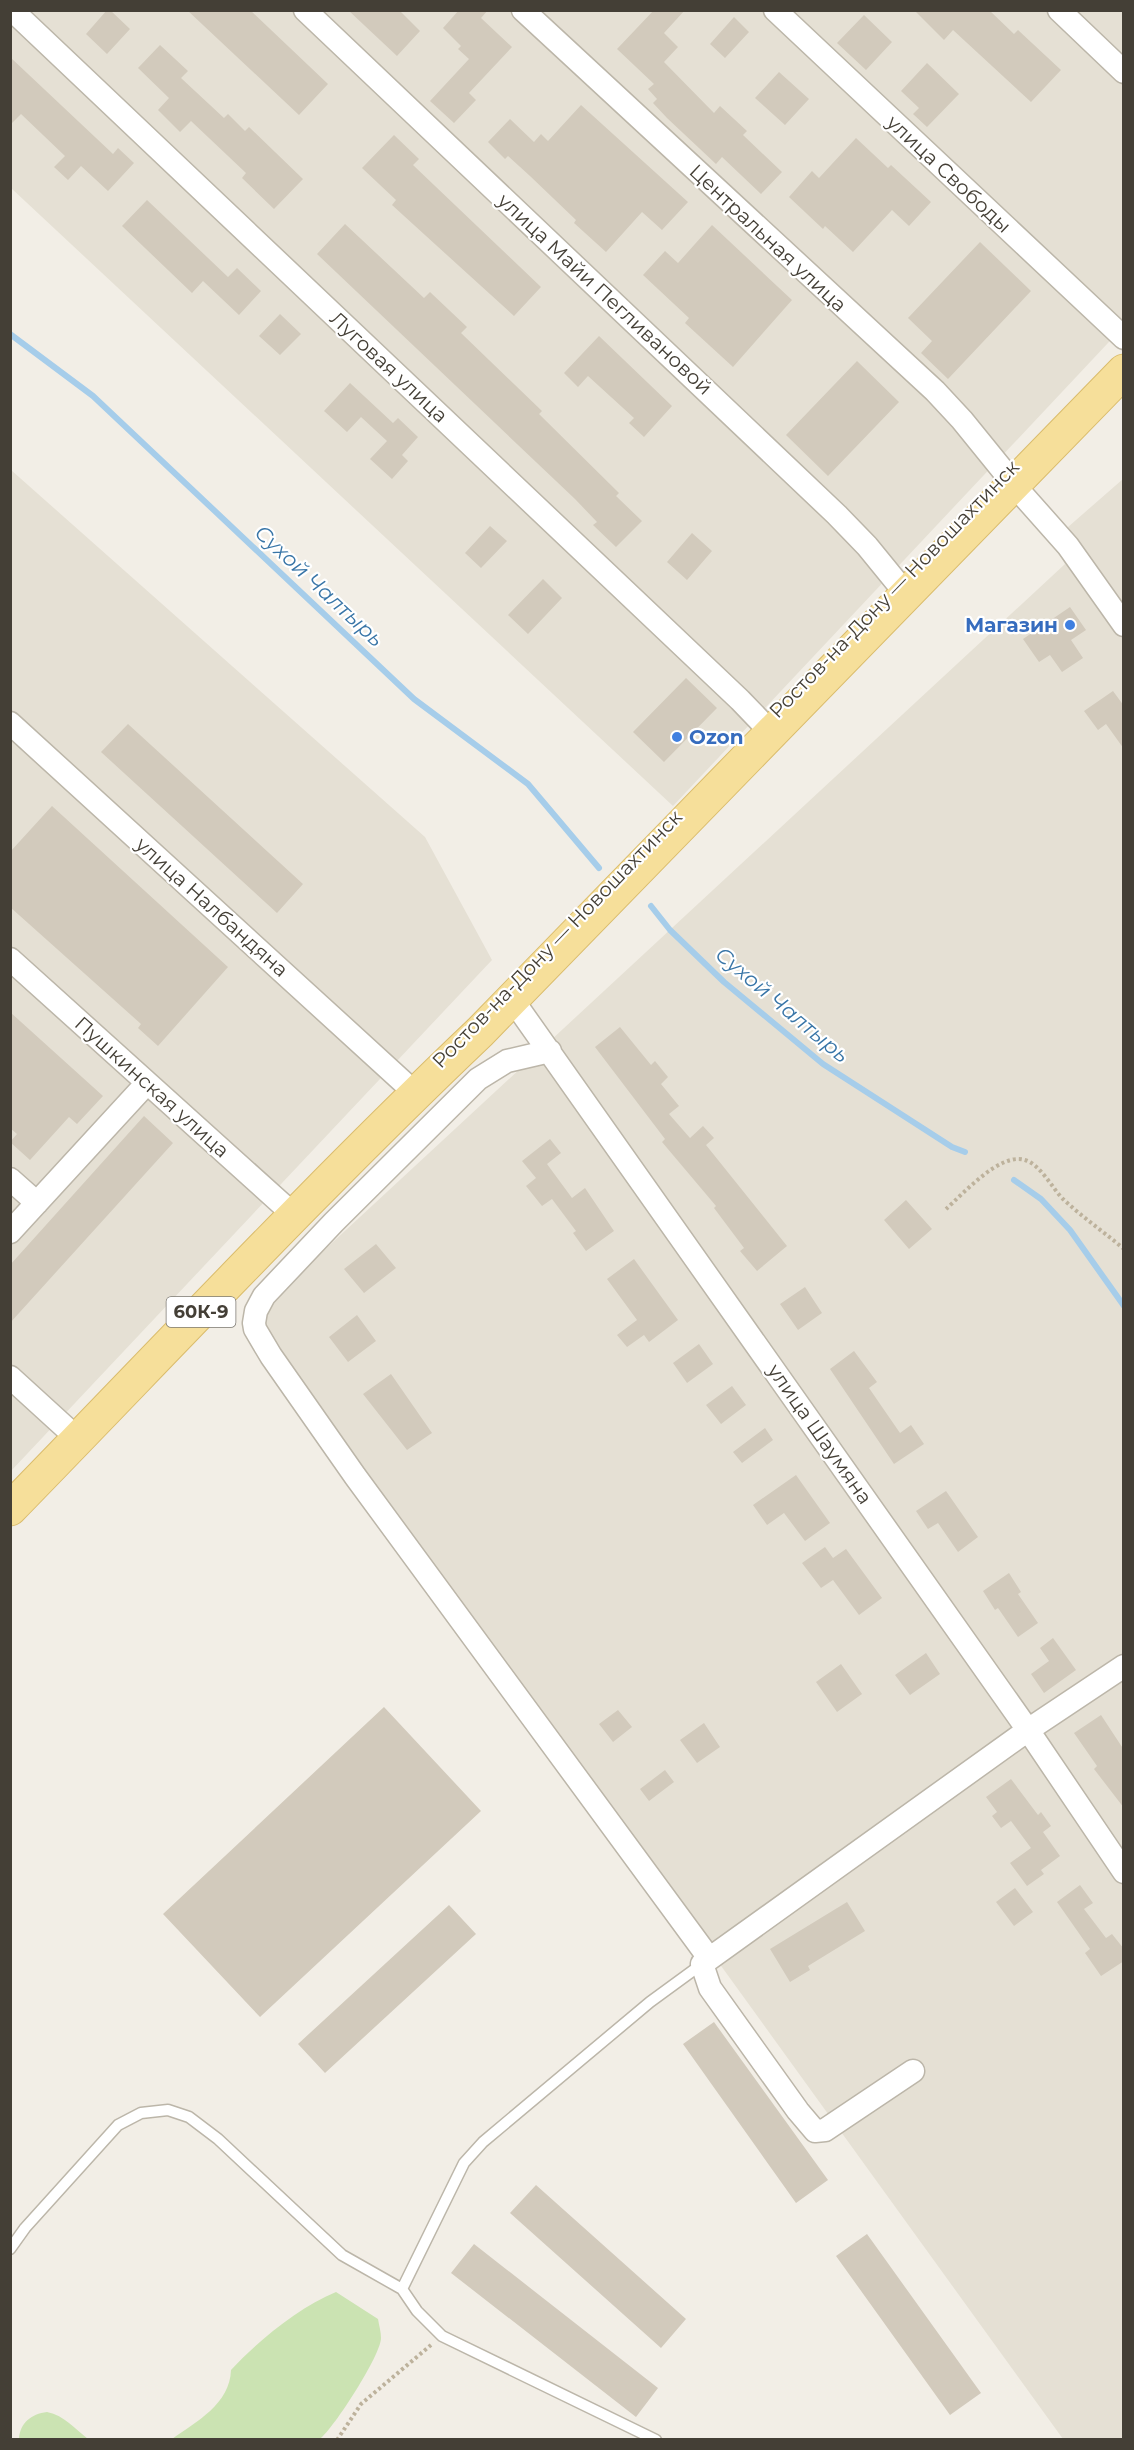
<svg xmlns="http://www.w3.org/2000/svg" width="1134" height="2450" viewBox="0 0 1134 2450" font-family="Montserrat,sans-serif">
  <style>
    .residential { fill: #e5e0d4 }
    .green { fill: #cbe3b2 }
    .lines { fill: none; stroke-linecap: round; stroke-linejoin: round }
    .stream { stroke: #a6cdea; stroke-width: 6 }
    .building { fill: #d2cabc }
    .lane-casing { stroke: #bcb6a9; stroke-width: 13 }
    .street-casing { stroke: #bcb6a9; stroke-width: 25 }
    .primary-casing { stroke: #dabc6c; stroke-width: 35 }
    .path { stroke: #bdb29c; stroke-width: 4; stroke-dasharray: 3 3; stroke-linecap: butt }
    .lane { stroke: #fff; stroke-width: 10 }
    .street { stroke: #fff; stroke-width: 22 }
    .primary { stroke: #f6df9a; stroke-width: 33 }
    .shop-dot { fill: #3f7fe0; stroke: #fff; stroke-width: 2 }
    .labels { text-anchor: middle; stroke-width: 4.5; stroke-linejoin: round; paint-order: stroke }
    .shield { fill: #fff; stroke: #7c7972; stroke-width: 1.5 }
    .shield-label { font-size: 18px; font-weight: bold; fill: #443f36 }
    .street-label { font-size: 20px; fill: #443f36; stroke: #fff }
    .shop-label { font-size: 20px; font-weight: bold; fill: #366cbe; stroke: #fff; text-anchor: end }
    .water-label { font-size: 21px; font-style: italic; fill: #3875a7; stroke: #fff }
  </style>
  <rect width="100%" height="100%" fill="#f2eee6"/>
  <path class="residential" d="M10,11H1123V327L673,806L11,188Z
    M11,470L425,837L492,960L11,1471Z
    M1123,479V2439H1063L252,1317L1065,564L1052,541Z"/>
  <path class="green" d="M336,2292L378,2319C379,2325 381,2332 381,2338C381,2355 334,2428 320,2439H172C196,2422 230,2404 231,2370C258,2341 299,2307 336,2292Z
    M47,2412C65,2416 74,2428 88,2439H19C20,2423 31,2414 47,2412Z"/>
  <g class="lines">
    <path class="stream" d="M10,334L93,396L414,699L528,784L599,868
      M651,906L670,930L724,982L823,1064L952,1147L965,1152
      M1014,1180L1041,1199L1070,1230L1124,1306"/>
  </g>
  <path class="building" d="M107,10H110L130,29L107,54L86,34Z
    M187,10H250L328,84L299,115Z
    M348,10H399L420,31L397,56Z
    M459,10H488L481,18L512,47L469,93L476,100L454,123L430,101L469,59L458,49L461,46L443,28Z
    M654,10H685L664,33L678,47L664,62L714,113L720,106L747,131L743,135L782,172L761,194L722,157L716,164L667,118L653,103L657,99L648,89L654,84L617,49Z
    M914,10H989L1014,34L1018,30L1061,70L1031,102L953,30L944,40Z
    M864,15L892,42L866,70L837,43Z
    M734,17L749,32L725,58L710,44Z
    M160,45L188,71L181,78L224,118L228,114L245,131L249,127L303,179L274,209L242,178L246,173L191,121L180,132L158,110L169,98L138,68Z
    M10,57L113,154L118,148L134,163L108,191L81,166L68,180L54,167L65,156L21,114L10,125Z
    M927,63L959,94L927,127L913,114L919,108L901,91Z
    M779,72L809,99L785,125L755,98Z
    M581,105L688,202L662,230L642,212L606,252L574,223L576,220L530,176L508,156L505,159L488,142L510,119L534,142L541,134L548,141Z
    M394,135L419,159L413,165L541,287L514,316L392,205L396,200L362,168Z
    M856,138L888,168L891,165L931,202L909,226L892,210L853,252L825,226L823,229L789,197L812,171L819,178Z
    M147,200L228,277L237,268L261,291L239,315L203,281L192,293L122,226Z
    M345,224L424,298L430,292L467,327L461,333L542,411L539,414L619,493L616,496L642,521L616,547L593,525L597,522L575,499L317,254Z
    M712,225L792,300L733,367L685,323L689,318L643,275L665,251L678,263Z
    M980,242L1031,291L948,379L921,353L932,341L908,318Z
    M280,314L301,334L280,355L259,336Z
    M599,336L672,406L644,437L629,423L634,418L588,376L578,387L564,373Z
    M857,361L899,402L828,476L786,435Z
    M350,383L393,423L398,418L418,437L402,455L408,461L392,479L370,459L387,441L361,417L347,432L324,411Z
    M490,526L507,541L481,568L465,553Z
    M692,533L712,551L687,580L667,562Z
    M543,579L562,598L528,634L508,615Z
    M1070,607L1086,630L1071,640L1083,658L1062,672L1050,655L1039,662L1023,639Z
    M686,678L717,708L664,762L633,732Z
    M1113,691L1124,706V749L1106,724L1098,730L1084,711Z
    M128,724L303,884L277,913L101,752Z
    M52,806L228,967L158,1046L138,1028L141,1024L10,907V852Z
    M10,1012L103,1096L77,1124L69,1117L30,1160L10,1142L17,1134L10,1128Z
    M620,1027L651,1065L655,1061L668,1077L661,1084L679,1106L669,1114L690,1138L703,1126L714,1138L706,1145L787,1246L757,1271L740,1251L744,1248L714,1208L716,1206L662,1142L665,1139L595,1047Z
    M144,1116L173,1143L10,1323V1265Z
    M550,1139L561,1153L547,1164L572,1198L585,1188L614,1231L586,1251L573,1233L576,1231L552,1199L542,1206L526,1186L536,1178L522,1161Z
    M906,1200L932,1229L909,1249L884,1220Z
    M376,1244L396,1268L364,1293L344,1269Z
    M634,1259L678,1320L649,1342L644,1335L627,1347L617,1335L637,1320L607,1279Z
    M805,1287L822,1313L798,1330L780,1304Z
    M357,1315L376,1341L348,1362L329,1337Z
    M699,1344L713,1364L687,1383L673,1363Z
    M854,1351L877,1382L869,1388L900,1433L911,1425L924,1444L894,1464L830,1369Z
    M391,1374L432,1433L407,1450L363,1394Z
    M732,1386L746,1405L721,1424L706,1405Z
    M765,1428L773,1440L742,1463L733,1452Z
    M796,1475L830,1523L805,1541L784,1513L767,1525L753,1505Z
    M946,1491L978,1537L958,1552L938,1523L928,1529L916,1511Z
    M825,1547L833,1558L846,1549L882,1598L859,1615L833,1580L821,1588L802,1563Z
    M1009,1573L1021,1592L1018,1594L1038,1623L1018,1637L998,1608L995,1610L983,1591Z
    M1053,1638L1076,1670L1044,1693L1031,1674L1049,1661L1040,1648Z
    M926,1653L940,1674L910,1695L895,1675Z
    M841,1664L862,1694L837,1712L816,1682Z
    M384,1707L481,1811L260,2017L163,1914Z
    M618,1710L632,1727L613,1742L599,1724Z
    M1101,1715L1124,1750V1808L1094,1769L1097,1766L1074,1733Z
    M704,1723L720,1747L697,1763L680,1740Z
    M665,1770L674,1782L649,1801L640,1789Z
    M1011,1779L1038,1815L1041,1812L1051,1826L1043,1832L1060,1856L1041,1870L1044,1874L1027,1886L1010,1863L1031,1848L1011,1821L1001,1828L992,1816L997,1812L986,1797Z
    M1080,1885L1093,1903L1084,1909L1106,1938L1112,1934L1124,1949V1961L1101,1976L1085,1953L1090,1949L1057,1902Z
    M1015,1888L1033,1912L1014,1926L996,1902Z
    M847,1902L865,1931L808,1966L810,1970L790,1982L770,1949Z
    M449,1905L476,1934L325,2073L298,2044Z
    M714,2022L828,2180L796,2203L683,2044Z
    M536,2185L686,2319L661,2348L510,2213Z
    M867,2234L981,2393L950,2415L836,2256Z
    M474,2244L658,2388L636,2417L451,2273Z"/>
  <g class="lines">
    <g class="lane-casing">
      <path id="lane" d="M10,2249L25,2228L118,2125L141,2113L168,2110L189,2117L218,2139L342,2255L402,2289L417,2311L442,2336L656,2440
        M402,2289L464,2163L483,2142L650,2002L702,1964"/>
    </g>
    <g class="street-casing">
      <path id="street" d="M12,10L740,700L764,725
        M305,10L837,515L867,546L898,584
        M523,10L935,391L962,420L1005,473
        M775,10L1124,338
        M1059,10L1124,72
        M1013,484L1068,546L1124,625
        M10,723L413,1091
        M10,959L294,1215
        M512,999L1028,1730L1124,1872
        M550,1051L507,1061L478,1079L334,1222L264,1296L256,1311L254,1323L255,1329L271,1356L355,1476L709,1958
        M10,1179L37,1203
        M10,1232L147,1083
        M10,1377L78,1439
        M913,2071L825,2130L815,2131L798,2111L710,1988L702,1964L1028,1730L1124,1666"/>
    </g>
    <g class="primary-casing">
      <path id="primary" d="M10,1509C166,1349 318,1186 480,1032L1124,371"/>
    </g>
    <path class="path" d="M946,1209C963,1194 1000,1152 1025,1160C1041,1165 1052,1188 1063,1199C1082,1217 1104,1232 1124,1249
      M337,2440L361,2404L431,2345"/>
    <use href="#lane" class="lane"/>
    <use href="#street" class="street"/>
    <use href="#primary" class="primary"/>
  </g>
  <g class="shop-dot">
    <circle cx="1070" cy="625" r="6"/>
    <circle cx="677" cy="737" r="6"/>
  </g>
  <g class="labels">
    <rect class="shield" x="166.5" y="1297" width="69" height="30" rx="4.5"/>
    <g class="shield-label">
      <text x="201" y="1318">60К-9</text>
    </g>
    <g class="street-label">
      <text transform="translate(949 174) rotate(43)" y="7">улица Свободы</text>
      <text transform="translate(768 238) rotate(43)" y="7">Центральная улица</text>
      <text transform="translate(605 294) rotate(43)" y="7">улица Майи Пегливановой</text>
      <text transform="translate(389 367) rotate(43)" y="7">Луговая улица</text>
      <text transform="translate(894 589) rotate(-46)" y="7">Ростов-на-Дону — Новошахтинск</text>
      <text transform="translate(212 907) rotate(42)" y="7">улица Налбандяна</text>
      <text transform="translate(557 939) rotate(-46)" y="7">Ростов-на-Дону — Новошахтинск</text>
      <text transform="translate(152 1087) rotate(42)" y="7">Пушкинская улица</text>
      <text transform="translate(820 1434) rotate(55)" y="7">улица Шаумяна</text>
    </g>
    <g class="shop-label">
      <text x="1058" y="632">Магазин</text>
      <text x="689" y="744" text-anchor="start">Ozon</text>
    </g>
    <g class="water-label">
      <text transform="translate(319 586) rotate(43)" y="7">Сухой Чалтырь</text>
      <text transform="translate(782 1005) rotate(40)" y="7">Сухой Чалтырь</text>
    </g>
  </g>
  <rect width="1134" height="2450" fill="none" stroke="#443f36" stroke-width="24"/>
</svg>
